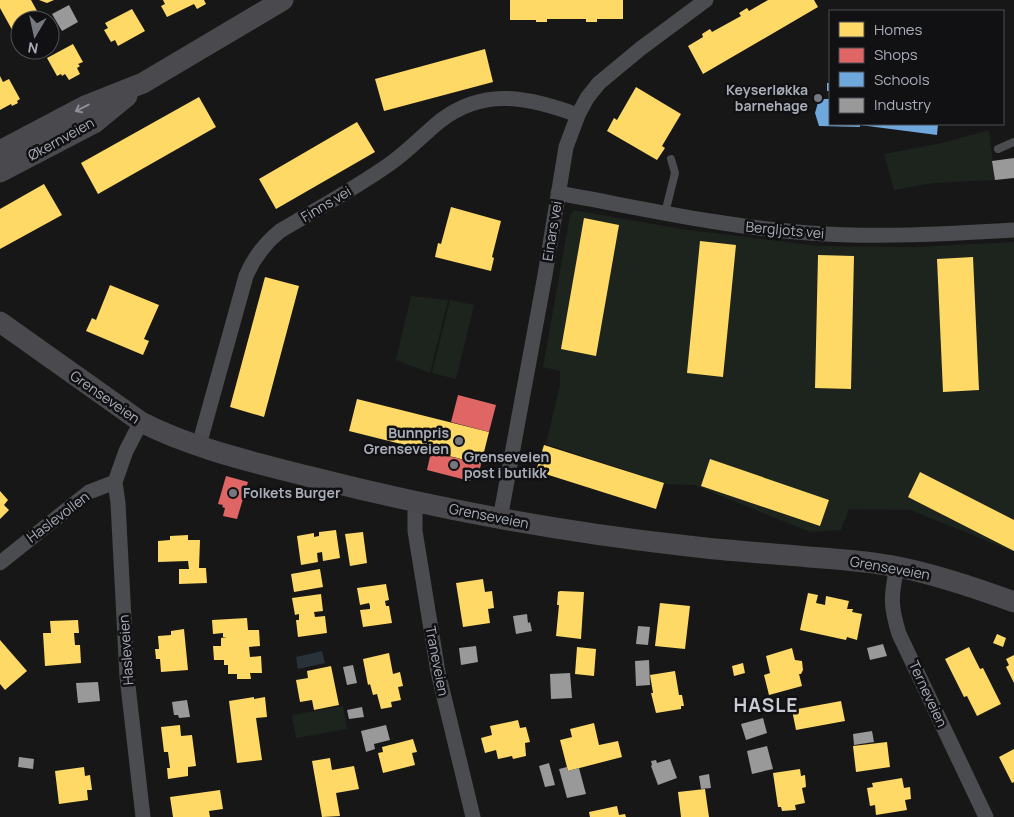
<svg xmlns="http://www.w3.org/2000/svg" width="1014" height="817" viewBox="0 0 1014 817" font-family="Manrope,sans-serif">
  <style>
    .green { fill: #1d241e }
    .water { fill: #2a3239 }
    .homes { fill: #ffd966 }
    .shops { fill: #e06666 }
    .schools { fill: #6fa8dc }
    .industry { fill: #999 }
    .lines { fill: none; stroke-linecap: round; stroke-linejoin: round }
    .service { stroke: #4b4c50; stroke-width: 8 }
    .minor { stroke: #4b4c50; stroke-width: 15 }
    .secondary { stroke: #4a4a4e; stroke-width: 21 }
    .oneway { stroke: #8c8f98 }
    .poi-dot { fill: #757880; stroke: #111113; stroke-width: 2 }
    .labels { text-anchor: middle; stroke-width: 5; stroke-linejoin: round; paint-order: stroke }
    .poi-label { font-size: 14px; font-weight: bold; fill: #a8adb8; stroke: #111113; text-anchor: end }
    .street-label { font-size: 14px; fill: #a8adb8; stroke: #111113 }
    .district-label { font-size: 19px; font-weight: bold; letter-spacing: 1px; fill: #c9ccd4; stroke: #111113 }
  </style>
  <rect width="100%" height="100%" fill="#171717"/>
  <path class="green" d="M989,130L995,180L934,183L894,190L884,154L942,143Z
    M574,210L681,229L818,246L914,247L1014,242V552L911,510L849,509L841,530L810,532L694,485L667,484L546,444L560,385V371L543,367L570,215Z
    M411,296L448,300L430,373L396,360Z
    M450,300L474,305L456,379L432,373Z
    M343,706L347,729L296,738L292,715Z"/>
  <path class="water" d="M322,651L325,663L298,669L296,657Z"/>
  <path class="homes" d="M0,0H31L42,20H20V35L16,37L0,8Z
    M39,0H54L47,3Z
    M163,0H204L206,4L197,9L194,4L167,17L161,6L165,4Z
    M510,0H623V19H597V22H586V19H547V22H536V20H510Z
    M768,0H814L818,7L703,74L688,46L703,37L702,34L710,29L712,32L741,16L739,13L747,8L749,11Z
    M132,9L145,31L118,46L115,40L111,42L104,30L108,28L105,23Z
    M73,44L83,62L78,64L80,66L77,68L80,74L69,80L65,74L62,76L61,74L57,76L47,58Z
    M485,49L493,82L384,111L375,79Z
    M0,76L3,82L9,79L20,99L17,101L18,103L12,106L11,104L0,110Z
    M636,87L681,114L662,146L665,148L657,160L607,131L614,118L617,120Z
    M199,97L216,127L98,194L81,163Z
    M357,122L375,152L276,209L259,179Z
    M44,184L62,215L0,249V209Z
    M451,207L501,221L492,257L494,258L491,271L435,257L438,243L441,244Z
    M584,218L619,225L596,356L561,349Z
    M700,241L736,245L723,377L687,373Z
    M818,255L854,256L851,389L815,388Z
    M973,257L979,390L943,392L937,259Z
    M265,277L299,286L264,417L230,407Z
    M110,285L159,305L144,339L149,341L143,355L86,331L92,318L96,320Z
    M357,399L489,432L481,464L349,431Z
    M544,445L664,483L656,509L536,471Z
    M710,459L829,500L820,526L701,486Z
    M920,472L1014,520V551L908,497Z
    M0,491L8,500L4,505L9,510L0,519Z
    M336,530L340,558L323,561L322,552L317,553L318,562L301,565L297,536L314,533V537L319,536V532Z
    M363,532L367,563L350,566L345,534Z
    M188,535V540H200L199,568H206L207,583L179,584V569H189L188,561L158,562V541L170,540V536Z
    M320,569L323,587L294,592L291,574Z
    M483,579L485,592L492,591L494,608L488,609L490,623L463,627L456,583Z
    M386,584L389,600L385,601L386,606H389L392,623L363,627L360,610L370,609V606L369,603L360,605L357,588Z
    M560,591L584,592L581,639L556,636L559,605H557L558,592Z
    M808,593L818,595L816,603L825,605L826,596L849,601L847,609H853L852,612L862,614L857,640L847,637L846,640L800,630Z
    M321,594L323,611L314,612L315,617L325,616L327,633L298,637L296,620H299V614L295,615L292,598Z
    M660,603L690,606L685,649L655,646Z
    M247,618L248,630H259L260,646L249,647L250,657L261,656L262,673H250L251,679H237V674H228V665H224V660H214L213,646H221V638L227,637H223V633L213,634L212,620Z
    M78,620L79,633H74L75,645H80L81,663L45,666L43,633H51L50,621Z
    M184,629L188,670L161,672L160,659H156L155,649H159L158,636L171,635V631Z
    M997,634L1006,638L1003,647L993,643Z
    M0,640L27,671L5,690L0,684Z
    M577,647L596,649L594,676L575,674Z
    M969,647L980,669L983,668L1001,704L977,716L967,696L964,697L945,659Z
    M792,648L795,660L802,661L803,670L801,674H799L802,686L769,695L764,675L770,673L766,656Z
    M389,653L393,674L400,672L403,686L398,687L401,700L391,702L392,707L381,709L377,694L373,695L370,684L368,685L363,659Z
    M1014,655V683L1006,667L1009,665L1006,659Z
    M743,663L745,673L734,676L732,666Z
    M331,666L339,705L314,710L312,700L300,702L296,680L308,678L307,671Z
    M675,671L679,695H682L684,706H681V709L656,713L651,693H653L650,675Z
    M254,697V699L265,697L267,717L256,718L262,760L237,763L229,701Z
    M841,701L845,721L796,730L792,710Z
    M518,720L520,728L526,727L530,742L525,743L526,756L513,759L512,756L498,759L496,750L485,753L481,738L492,735L490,726Z
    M594,723L599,745L618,741L622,757L568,771L560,740L572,737L570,729Z
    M180,725L181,736L192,735L196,766L188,767V776L168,779L167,768H170L168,752H164L161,727Z
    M413,739L417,752L412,753L415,765L383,773L378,753L383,752L382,747Z
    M887,742L890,767L856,772L853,746Z
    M1014,749V782L1012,783L999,757Z
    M330,758L332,770L354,766L359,789L336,793L340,816L322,817L312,761Z
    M84,767L85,776L90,775L92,790H87L88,800L59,804L55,771Z
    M800,769L801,776L805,775L806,787L802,788L805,803L795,805L796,810L782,811L781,807H778L773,773Z
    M902,778L904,788L910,787L911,799L905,800L907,810L876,815L875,805L870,806L867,788L873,787L872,783Z
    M705,789L709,817H681L678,792Z
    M220,790L223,809L209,811L210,817H173L170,797Z
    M617,806L619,815L625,814L626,817H590L589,812Z"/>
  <path class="shops" d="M458,395L496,405L489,432L451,422Z
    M431,452L481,464L478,478L472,476L470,481L427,470Z
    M226,476L248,482L237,519L223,516L225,508L222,507L223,505L218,504Z"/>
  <path class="schools" d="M827,83H830V91H827Z
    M819,99H830V124H938L937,135L860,125V127L819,126L815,113Z"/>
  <path class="industry" d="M69,5L78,22L62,31L52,14Z
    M1014,158V178L995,180L992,161Z
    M527,614L528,623L530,622L532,631L516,634L513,616Z
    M638,626L650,627L648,645L636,644Z
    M883,644L887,656L870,660L867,648Z
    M476,646L478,662L461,665L459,648Z
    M649,660L650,685L636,686L635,661Z
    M353,665L357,683L347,685L343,667Z
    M570,673L572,698L551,699L550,674Z
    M98,682L100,701L78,703L76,683Z
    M187,700L190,717L179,718L178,715H174L172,702Z
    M362,707L364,717L349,719L347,710Z
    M763,718L767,733L746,740L741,724Z
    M386,725L390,740L374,744L375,749L366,752L361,731Z
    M872,731L874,742L854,745L853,734Z
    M767,746L773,769L752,774L747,751Z
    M19,757L34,759L33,769L18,767Z
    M670,759L677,778L658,785L651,766L652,765L651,761L656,760L657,763Z
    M549,763L555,785L545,787L539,766Z
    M567,767L568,771L579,768L586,794L567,798L559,769Z
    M709,774L711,788L701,789L699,776Z"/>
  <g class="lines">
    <path class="service" d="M998,149L1014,142
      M665,213L675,173L671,159"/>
    <path class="minor" d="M558,193C641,208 724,227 809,233C877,238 946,234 1014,230
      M141,422L126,451L115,482L118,503L127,677L143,817
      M199,445L246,276C254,257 264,244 280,231C317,209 356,188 391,163C409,150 423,135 440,121C485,86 529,98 578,115
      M415,502V531L438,672L473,817
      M500,519L545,275L566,147L578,115L587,98L599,83L640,49L706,0
      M0,563L89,492L115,482
      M897,566C891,596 890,605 899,634L986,817"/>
    <path class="secondary" d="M0,151L85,106L143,83L283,0
      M0,172L94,123L127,96
      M0,322L141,422C192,448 252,462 307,476C432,508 559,532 688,546C728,551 768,553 809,557C838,559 869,561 898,567C938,575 976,588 1014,602"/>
  </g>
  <defs><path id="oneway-shaft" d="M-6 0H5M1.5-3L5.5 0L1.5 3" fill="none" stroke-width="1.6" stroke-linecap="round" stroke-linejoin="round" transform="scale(1.25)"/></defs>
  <use class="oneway" href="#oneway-shaft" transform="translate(82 108) rotate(153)"/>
  <g class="poi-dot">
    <circle cx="818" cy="98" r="5"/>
    <circle cx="459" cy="441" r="5"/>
    <circle cx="454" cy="465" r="5"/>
    <circle cx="233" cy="493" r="5"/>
  </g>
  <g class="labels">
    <g class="poi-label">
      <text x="808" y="95">Keyserløkka<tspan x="808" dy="16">barnehage</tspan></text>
      <text x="449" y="438">Bunnpris<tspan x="449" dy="16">Grenseveien</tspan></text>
      <text x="464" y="462" text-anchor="start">Grenseveien<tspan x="464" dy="16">post i butikk</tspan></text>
      <text x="243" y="498" text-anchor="start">Folkets Burger</text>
    </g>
    <g class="street-label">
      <text transform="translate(61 139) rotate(-29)" y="5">Økernveien</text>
      <text transform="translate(326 204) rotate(-31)" y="5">Finns vei</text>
      <text transform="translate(785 230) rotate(5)" y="5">Bergljots vei</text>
      <text transform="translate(552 231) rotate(-81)" y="5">Einars vei</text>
      <text transform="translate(105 397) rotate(35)" y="5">Grenseveien</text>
      <text transform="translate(489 516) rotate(11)" y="5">Grenseveien</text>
      <text transform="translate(58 517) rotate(-37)" y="5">Haslevollen</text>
      <text transform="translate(890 568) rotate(10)" y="5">Grenseveien</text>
      <text transform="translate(126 650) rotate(-94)" y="5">Hasleveien</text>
      <text transform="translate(437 661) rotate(79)" y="5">Traneveien</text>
      <text transform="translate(928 694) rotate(65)" y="5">Terneveien</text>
    </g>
    <g class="district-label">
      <text x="766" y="712">HASLE</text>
    </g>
  </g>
  <rect x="829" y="10" width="175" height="115" fill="#111113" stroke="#4d4f55"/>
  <rect x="839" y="22" width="25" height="15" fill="#ffd966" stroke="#4d4f55"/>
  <text x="874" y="35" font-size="15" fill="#a8adb8">Homes</text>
  <rect x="839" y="48" width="25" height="15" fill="#e06666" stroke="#4d4f55"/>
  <text x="874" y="60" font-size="15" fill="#a8adb8">Shops</text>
  <rect x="839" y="72" width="25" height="15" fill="#6fa8dc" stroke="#4d4f55"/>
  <text x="874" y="85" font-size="15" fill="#a8adb8">Schools</text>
  <rect x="839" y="98" width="25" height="15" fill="#999999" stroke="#4d4f55"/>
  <text x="874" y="110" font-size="15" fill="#a8adb8">Industry</text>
  <g transform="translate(35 35) rotate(189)"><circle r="24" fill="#111113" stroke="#4d4f55"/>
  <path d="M0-4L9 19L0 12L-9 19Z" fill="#757880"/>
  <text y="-8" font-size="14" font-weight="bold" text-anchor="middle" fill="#a8adb8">N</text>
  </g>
</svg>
